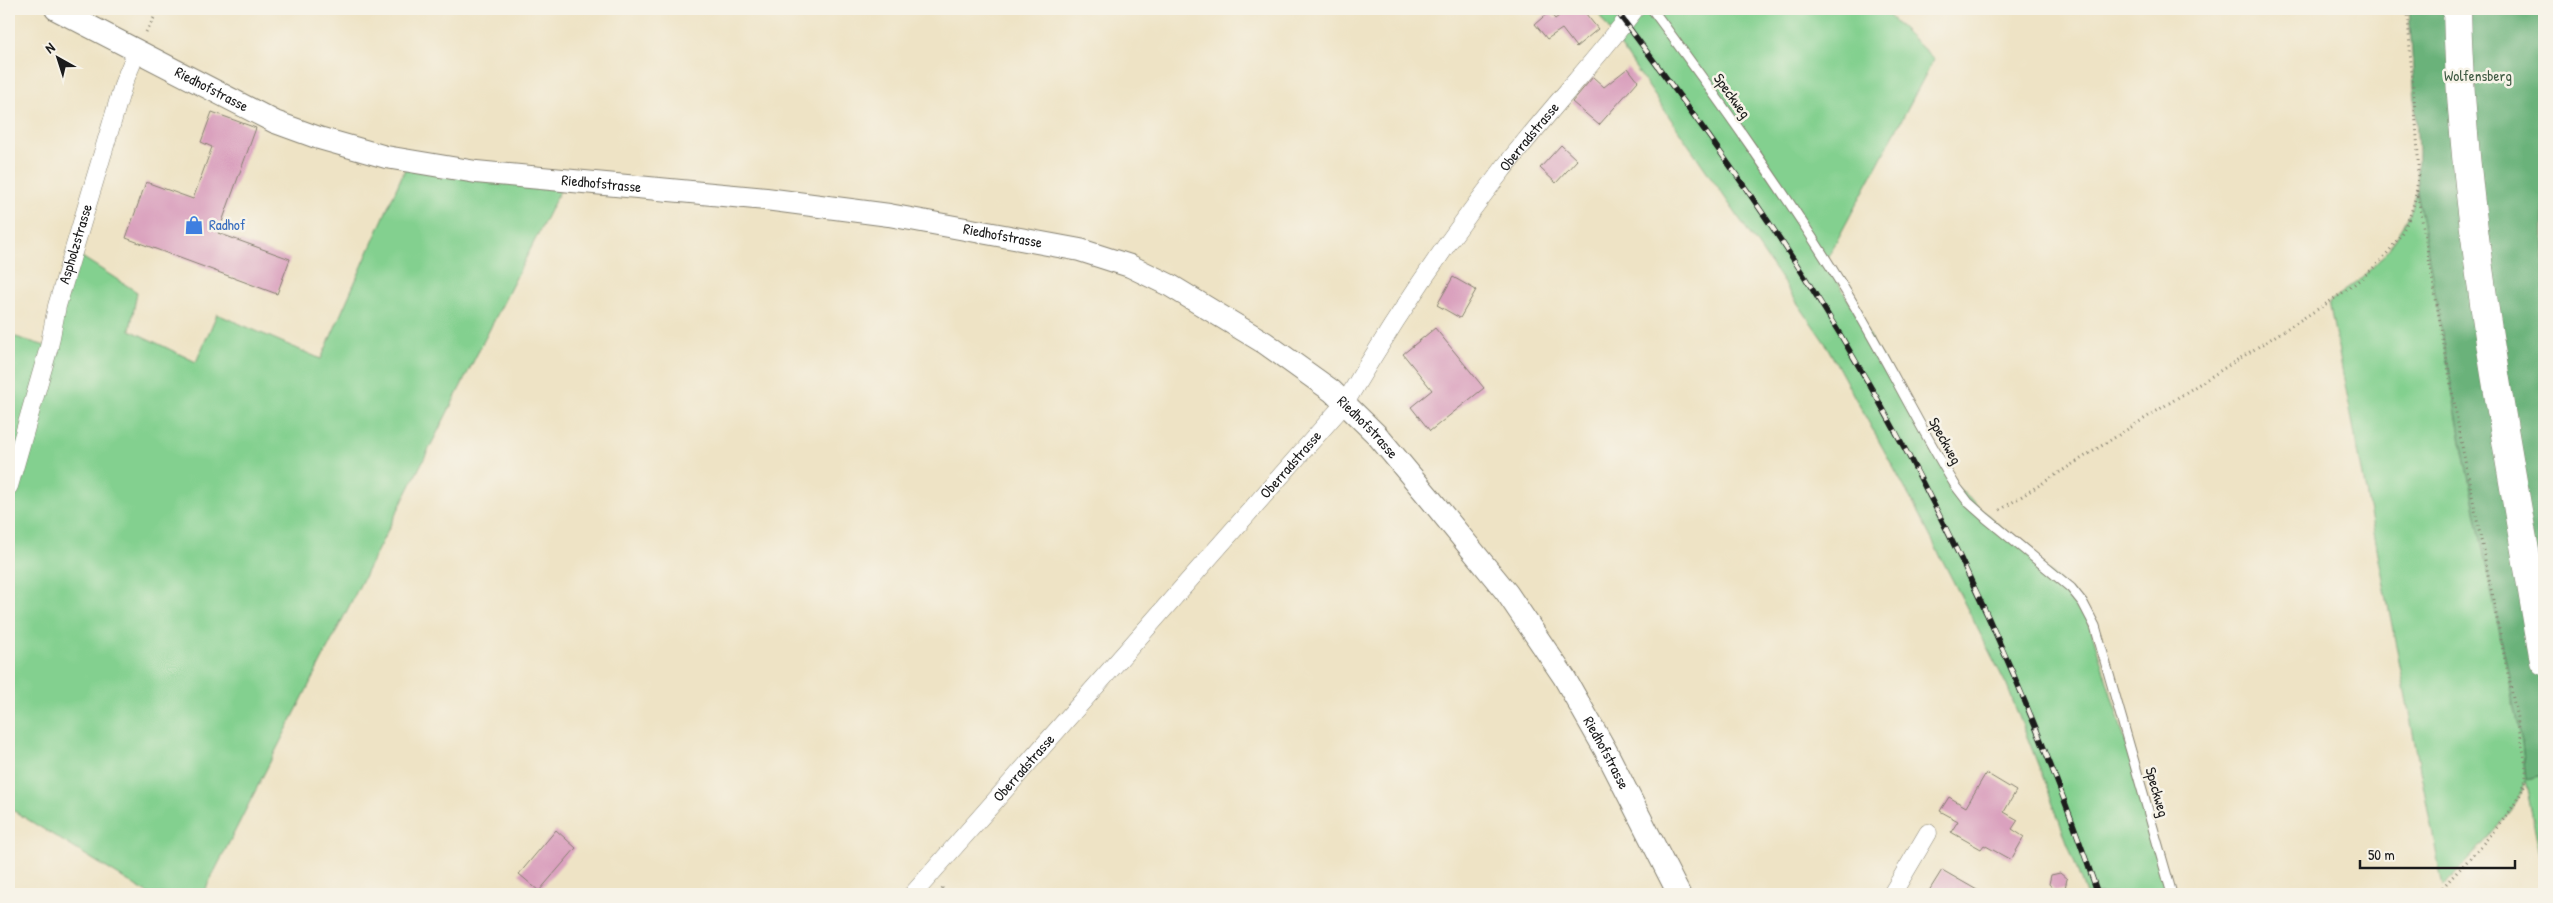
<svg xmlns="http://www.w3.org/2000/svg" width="2553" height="903" viewBox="0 0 2553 903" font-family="'Patrick Hand',sans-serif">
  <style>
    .green { fill: #83d08f; stroke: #507656 }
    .forest { fill: #6ab27a; stroke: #43674b }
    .building { fill: #daa1be }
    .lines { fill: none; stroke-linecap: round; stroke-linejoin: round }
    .service-casing { stroke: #858070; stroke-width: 11 }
    .minor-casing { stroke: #858070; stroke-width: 19 }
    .tertiary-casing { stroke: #858070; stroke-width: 24 }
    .motorway-casing { stroke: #858070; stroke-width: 29 }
    .path { stroke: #858070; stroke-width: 3; stroke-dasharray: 1 4; stroke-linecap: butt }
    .service { stroke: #fff; stroke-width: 9 }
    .minor { stroke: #fff; stroke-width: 18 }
    .tertiary { stroke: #fff; stroke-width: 22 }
    .motorway { stroke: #fff; stroke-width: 28 }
    .rail-casing { stroke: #1c1c1c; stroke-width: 5.5 }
    .rail { stroke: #f7f3e8; stroke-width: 4; stroke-dasharray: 11; stroke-linecap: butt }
    .labels { text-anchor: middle; stroke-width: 5; stroke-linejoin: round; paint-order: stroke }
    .park-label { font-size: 15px; fill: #405b44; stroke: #f7f3e8 }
    .street-label { font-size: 15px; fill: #1c1c1c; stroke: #f7f3e8 }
    .shop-label { font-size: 15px; fill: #366cbe; stroke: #f7f3e8; text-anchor: start }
  </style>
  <rect width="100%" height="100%" fill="#f7f3e8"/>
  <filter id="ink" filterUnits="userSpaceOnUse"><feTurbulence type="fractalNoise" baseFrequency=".02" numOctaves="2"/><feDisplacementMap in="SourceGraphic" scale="10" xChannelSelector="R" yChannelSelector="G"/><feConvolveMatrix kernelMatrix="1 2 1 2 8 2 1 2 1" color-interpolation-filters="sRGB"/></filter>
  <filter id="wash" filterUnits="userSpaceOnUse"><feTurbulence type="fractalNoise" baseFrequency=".0096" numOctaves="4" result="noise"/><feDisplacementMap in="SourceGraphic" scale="20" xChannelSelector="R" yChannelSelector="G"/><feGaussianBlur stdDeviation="1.12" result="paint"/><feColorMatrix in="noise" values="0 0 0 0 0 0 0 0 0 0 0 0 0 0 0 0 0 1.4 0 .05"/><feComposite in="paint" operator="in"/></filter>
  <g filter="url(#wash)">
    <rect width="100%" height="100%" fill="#eee3c5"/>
    <path class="green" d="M1595,9H1882L1934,59L1826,261L1955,485L2083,603L2172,894H2086L2048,790L2007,686L1914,505L1825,343Z
      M408,162L565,181L203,894H149L9,808V335L49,347L74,252L137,292L130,330L196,362L217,314L321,359Z
      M2417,191L2461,441L2522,743L2526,779L2544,775V875L2525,780C2515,816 2468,858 2443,887L2329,302C2371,274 2404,241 2417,191Z"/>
    <path class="forest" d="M2409,9H2544V775L2526,779L2522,743L2461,441L2417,191L2418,150Z"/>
    <g id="blocks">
      <path class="building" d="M1568,9H1582L1598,29L1576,47L1562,29L1547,39L1535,24L1549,12L1555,19Z
        M1628,68L1638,81L1599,125L1572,102L1593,77L1604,87Z
        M212,112L256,128L218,233L290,259L277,294L126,238L146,182L193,199L212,147L201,142Z
        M1561,145L1577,160L1556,183L1540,168Z
        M1453,277L1476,290L1460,318L1437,305Z
        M1435,328L1484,388L1430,431L1411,407L1432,390L1403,354Z
        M1986,773L2016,791L2004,812L2018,820L2012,829L2024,837L2011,860L1984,845L1981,849L1951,832L1958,821L1940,811L1949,797L1966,807Z
        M556,830L576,848L539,891L519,874Z
        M1942,870L1984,894H1927Z
        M2060,873L2067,879L2065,888L2055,891L2049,884L2051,875Z"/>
    </g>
  </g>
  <g filter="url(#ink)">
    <use href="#blocks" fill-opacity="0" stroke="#858070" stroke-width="1"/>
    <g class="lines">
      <g class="service-casing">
        <path id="service" d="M1652,9C1719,100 1786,193 1845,290C1884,354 1916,421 1955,485L1968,502L1986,518L2071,588L2083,603L2095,626L2172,894"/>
      </g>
      <g class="minor-casing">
        <g id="minor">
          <path id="s1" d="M9,486L49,347L57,306L124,82L137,51"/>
          <path id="s2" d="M913,894L1345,403C1392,323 1443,246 1500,173C1543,117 1592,65 1635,9"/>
          <path d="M1892,894L1928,833"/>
        </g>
      </g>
      <g class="tertiary-casing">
        <g id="tertiary">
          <path id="s3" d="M56,9L275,122L319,138L386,157L476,172L766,199L889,215L1080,250L1130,266L1171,286L1265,343L1332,391L1377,435L1432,501L1507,593L1564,677L1606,751L1679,894"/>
        </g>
      </g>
      <g class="motorway-casing">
        <path id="motorway" d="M2457,9C2462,228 2508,445 2544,661"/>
      </g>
      <path class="path" d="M146,32L159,9
        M2417,191L2461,441L2522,743C2524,755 2528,770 2525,782C2518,812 2459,868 2437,894
        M2000,510L2329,302C2363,280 2399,250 2412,210C2421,182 2418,152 2416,123C2413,85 2409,47 2408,9
        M942,888L946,894"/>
      <use href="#service" class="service"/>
      <use href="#minor" class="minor"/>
      <use href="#tertiary" class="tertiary"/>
      <use href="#motorway" class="motorway"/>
      <g class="rail-casing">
        <path id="rail" d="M1615,9C1681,97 1747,186 1806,279C1928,472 2024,678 2098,894"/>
      </g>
      <use href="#rail" class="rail"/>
    </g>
  </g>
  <defs>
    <g id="shop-bare" transform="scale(1.5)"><path d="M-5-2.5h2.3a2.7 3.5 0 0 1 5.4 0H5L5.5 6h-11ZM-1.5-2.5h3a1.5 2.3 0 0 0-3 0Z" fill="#3f7fe0" stroke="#f7f3e8" stroke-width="2.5" paint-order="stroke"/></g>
  </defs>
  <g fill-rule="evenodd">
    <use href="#shop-bare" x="194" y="225"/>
  </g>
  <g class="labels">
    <g class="park-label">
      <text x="2478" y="81">Wolfensberg</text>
    </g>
    <g class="street-label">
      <text dy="5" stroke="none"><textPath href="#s3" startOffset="175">Riedhofstrasse</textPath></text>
      <text transform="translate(1732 96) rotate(54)" y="5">Speckweg</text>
      <text dy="5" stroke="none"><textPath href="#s2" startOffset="978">Oberradstrasse</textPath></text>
      <text dy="5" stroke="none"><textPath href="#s3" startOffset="580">Riedhofstrasse</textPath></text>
      <text dy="5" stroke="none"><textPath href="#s3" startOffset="985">Riedhofstrasse</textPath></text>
      <text dy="5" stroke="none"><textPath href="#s1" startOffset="251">Aspholzstrasse</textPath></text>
      <text dy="5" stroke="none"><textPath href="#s3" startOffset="1405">Riedhofstrasse</textPath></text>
      <text transform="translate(1945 441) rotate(61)" y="5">Speckweg</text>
      <text dy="5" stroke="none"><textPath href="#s2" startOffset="572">Oberradstrasse</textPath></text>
      <text dy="5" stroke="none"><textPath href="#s3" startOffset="1810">Riedhofstrasse</textPath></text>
      <text dy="5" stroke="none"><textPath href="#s2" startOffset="168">Oberradstrasse</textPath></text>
      <text transform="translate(2157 792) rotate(74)" y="5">Speckweg</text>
    </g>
    <g class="shop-label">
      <text x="209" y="230">Radhof</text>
    </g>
  </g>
  <rect width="2553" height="903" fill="none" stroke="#f7f3e8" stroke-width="30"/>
  <g transform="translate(58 58) rotate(321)" stroke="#f7f3e8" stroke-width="4" paint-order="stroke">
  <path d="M0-4L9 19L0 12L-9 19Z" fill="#1c1c1c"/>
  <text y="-8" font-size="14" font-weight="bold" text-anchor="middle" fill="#1c1c1c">N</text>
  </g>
  <path d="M2360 860v8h155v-8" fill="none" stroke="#1c1c1c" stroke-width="2.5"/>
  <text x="2368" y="860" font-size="15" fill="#1c1c1c" stroke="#f7f3e8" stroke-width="4" paint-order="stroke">50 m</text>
</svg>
